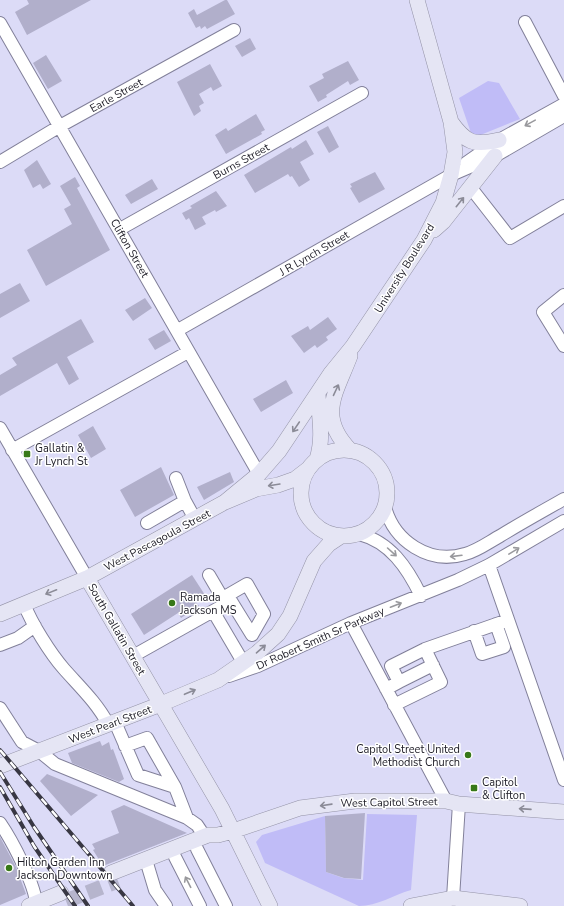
<svg xmlns="http://www.w3.org/2000/svg" width="564" height="906" viewBox="0 0 564 906" font-family="'Nunito Sans',sans-serif">
  <style>
    .green { fill: #c0bcf7 }
    .building { fill: #b1afcb }
    .lines { fill: none; stroke-linecap: round; stroke-linejoin: round }
    .major-tunnel { stroke: #b6b5cd; stroke-width: 15; stroke-dasharray: 15 8; stroke-linecap: butt }
    .minor-casing { stroke: #82809a; stroke-width: 14 }
    .major-casing { stroke: #9493a7; stroke-width: 16 }
    .minor { stroke: #fff; stroke-width: 12 }
    .major { stroke: #e5e5f4; stroke-width: 15 }
    .rail-casing { stroke: #383743; stroke-width: 4 }
    .rail { stroke: #fff; stroke-width: 2.5; stroke-dasharray: 8; stroke-linecap: butt }
    .oneway { stroke: #99999d }
    .oneway2 { stroke: #8b8b97 }
    .poi-dot { fill: #377817; stroke: #fff; stroke-width: 1.5 }
    .labels { text-anchor: middle; stroke-width: 3; stroke-linejoin: round; paint-order: stroke }
    .street-label { font-size: 11px; fill: #1d1c26; stroke: #fff }
    .poi-label { font-size: 11px; fill: #1d1c26; stroke: #fff; text-anchor: start }
  </style>
  <rect width="100%" height="100%" fill="#dcdbf7"/>
  <path class="green" d="M488,81L499,83L520,119L478,136L471,133L459,98Z
    M367,814L417,815L411,890C394,895 377,906 359,906L265,863L256,842L262,835L325,816L326,872L343,878L363,880Z"/>
  <path class="building" d="M27,0H91L27,35L15,12L29,4Z
    M225,0H227L235,14L207,29L205,26L201,29L200,26L196,28L188,13L194,9L197,15Z
    M250,38L256,49L242,57L235,46Z
    M46,55L62,81L48,89L33,63Z
    M348,61L359,80L350,85L348,81L326,95L327,97L318,102L309,86L324,78L322,74Z
    M210,64L222,86L213,91L211,87L199,94L204,103L199,106L201,111L194,116L177,82Z
    M256,114L265,130L261,132L262,134L226,154L215,135L226,128L228,131Z
    M328,126L339,147L329,153L317,132Z
    M306,140L314,154L300,162L310,180L299,187L292,176L290,177L288,174L255,193L244,175L291,147L292,149Z
    M37,160L51,184L43,189L40,184L33,188L24,170Z
    M375,172L385,189L359,203L350,188L352,187L350,184Z
    M75,177L80,186L77,188L110,250L46,286L27,250L72,224L64,209L71,205L60,186Z
    M152,179L158,189L131,204L125,195Z
    M216,191L227,206L216,212L215,210L202,217L206,224L195,230L189,218L186,220L182,213L192,208L190,206Z
    M20,283L30,301L0,318V294Z
    M145,298L152,308L133,321L125,310Z
    M328,317L337,329L326,337L328,340L317,348L315,345L304,353L291,336L308,326L310,330Z
    M81,319L94,342L67,357L79,379L69,385L57,363L0,396V375L17,365L12,358Z
    M164,330L171,341L155,350L148,339Z
    M286,380L293,393L261,412L253,399Z
    M93,426L106,449L91,458L78,435Z
    M161,467L174,495L135,517L120,490Z
    M230,472L234,482L204,500L197,487Z
    M192,575L205,595L195,601L199,606L181,618L178,613L144,635L131,614Z
    M100,741L102,746L109,742L111,750L113,749L124,779L119,782L72,763L68,753Z
    M47,774L98,795L71,816L40,781Z
    M124,805L187,833L103,866L93,850L95,849L92,844L119,833L111,811Z
    M365,813L361,879L344,878L326,872L325,816Z
    M0,837L16,867L26,894L0,905Z"/>
  <g class="lines">
    <path class="major-tunnel" d="M66,901L118,881"/>
    <g class="minor-casing">
      <path id="minor" d="M525,22L564,96
        M0,23L259,474
        M0,162L60,126L234,30
        M466,163L499,140L564,104
        M471,188L510,238L564,206
        M120,229L362,93
        M564,295L543,312L564,346
        M178,330L451,175L495,156L564,116
        M0,428L87,578
        M12,450L188,352
        M176,478L185,501
        M385,507C394,541 429,565 465,554C477,551 489,542 500,536C521,523 543,511 564,499
        M147,523L185,501L195,519
        M359,534C390,542 407,567 421,596
        M489,565L564,780
        M209,575L226,604
        M24,604C32,624 50,653 64,669C80,687 97,703 108,724
        M213,611L243,662
        M351,623L446,801
        M474,631L482,654L504,647L496,624
        M0,645L18,638L35,626
        M133,656L231,601L252,635L264,614L247,584L228,595L231,601
        M229,676L258,666L351,623L458,580L489,565L564,521
        M399,682L433,665
        M386,689L399,682L391,666L425,649
        M394,705L441,682L425,649L508,620
        M0,708L22,742L39,751L55,764L187,818L197,825L205,837
        M115,722L138,775L175,787L187,818
        M125,746L147,738L175,787
        M0,823C11,839 37,887 36,906
        M197,849L226,906
        M175,857L200,906
        M146,860L155,890L166,906
        M453,898L459,804"/>
    </g>
    <g class="major-casing">
      <path id="major" d="M451,122C466,143 474,146 499,140
        M434,230L443,222L495,156
        M350,356C336,393 317,416 350,450
        M301 493a43 43 0 1 1 86 0a43 43 0 1 1-86 0Z
        M317,459C324,437 319,417 318,394
        M225,502L259,474L279,451L331,373L353,346L424,240L443,203L451,175L455,152L451,122L417,0
        M87,578L222,809L270,906
        M0,614L87,578L225,502L256,489L278,485L295,479L308,469
        M0,766L161,704L218,680L257,653L278,634L290,616L314,561L329,544L341,536
        M111,873L208,835H218L233,831L300,808L355,801H446L459,804L564,812
        M29,906L61,893
        M411,906L453,898L520,906"/>
    </g>
    <use href="#minor" class="minor"/>
    <use href="#major" class="major"/>
    <g class="rail-casing">
      <path id="rail" d="M0,750L133,906
        M0,772L34,827L88,906
        M0,787L34,846L75,906"/>
    </g>
    <use href="#rail" class="rail"/>
  </g>
  <defs><path id="oneway-shaft" d="M-6 0H5M1.5-3L5.5 0L1.5 3" fill="none" stroke-width="1.6" stroke-linecap="round" stroke-linejoin="round"/></defs>
  <g class="oneway">
    <use href="#oneway-shaft" transform="translate(530 123) rotate(151)"/>
    <use href="#oneway-shaft" transform="translate(514 551) rotate(-31)"/>
    <use href="#oneway-shaft" transform="translate(392 552) rotate(42)"/>
    <use href="#oneway-shaft" transform="translate(456 556) rotate(173)"/>
    <use href="#oneway-shaft" transform="translate(396 605) rotate(-21)"/>
    <use href="#oneway-shaft" transform="translate(188 882) rotate(-117)"/>
  </g>
  <g class="oneway2">
    <use href="#oneway-shaft" transform="translate(460 202) rotate(-51)"/>
    <use href="#oneway-shaft" transform="translate(336 390) rotate(-65)"/>
    <use href="#oneway-shaft" transform="translate(296 427) rotate(124)"/>
    <use href="#oneway-shaft" transform="translate(274 485) rotate(171)"/>
    <use href="#oneway-shaft" transform="translate(51 592) rotate(158)"/>
    <use href="#oneway-shaft" transform="translate(261 649) rotate(-41)"/>
    <use href="#oneway-shaft" transform="translate(190 692) rotate(-23)"/>
    <use href="#oneway-shaft" transform="translate(326 805) rotate(172)"/>
    <use href="#oneway-shaft" transform="translate(525 809) rotate(-176)"/>
  </g>
  <g class="poi-dot">
    <rect x="23" y="450" width="8" height="8" rx="2"/>
    <circle cx="172" cy="603" r="4"/>
    <circle cx="468" cy="755" r="4"/>
    <rect x="470" y="784" width="8" height="8" rx="2"/>
    <circle cx="9" cy="868" r="4"/>
  </g>
  <g class="labels">
    <g class="street-label">
      <text transform="translate(116 95) rotate(-29)" y="4">Earle Street</text>
      <text transform="translate(241 161) rotate(-29)" y="4">Burns Street</text>
      <text transform="translate(130 248) rotate(60)" y="4">Clifton Street</text>
      <text transform="translate(314 253) rotate(-30)" y="4">J R Lynch Street</text>
      <text transform="translate(404 268) rotate(-58)" y="4">University Boulevard</text>
      <text transform="translate(157 540) rotate(-28)" y="4">West Pascagoula Street</text>
      <text transform="translate(117 629) rotate(60)" y="4">South Gallatin Street</text>
      <text transform="translate(320 638) rotate(-24)" y="4">Dr Robert Smith Sr Parkway</text>
      <text transform="translate(110 724) rotate(-21)" y="4">West Pearl Street</text>
      <text transform="translate(389 802) rotate(-1)" y="4">West Capitol Street</text>
    </g>
    <g class="poi-label">
      <text x="35" y="452">Gallatin &amp;<tspan x="35" dy="13">Jr Lynch St</tspan></text>
      <text x="180" y="601">Ramada<tspan x="180" dy="13">Jackson MS</tspan></text>
      <text x="460" y="753" text-anchor="end">Capitol Street United<tspan x="460" dy="13">Methodist Church</tspan></text>
      <text x="482" y="786">Capitol<tspan x="482" dy="13">&amp; Clifton</tspan></text>
      <text x="17" y="866">Hilton Garden Inn<tspan x="17" dy="13">Jackson Downtown</tspan></text>
    </g>
  </g>
</svg>
